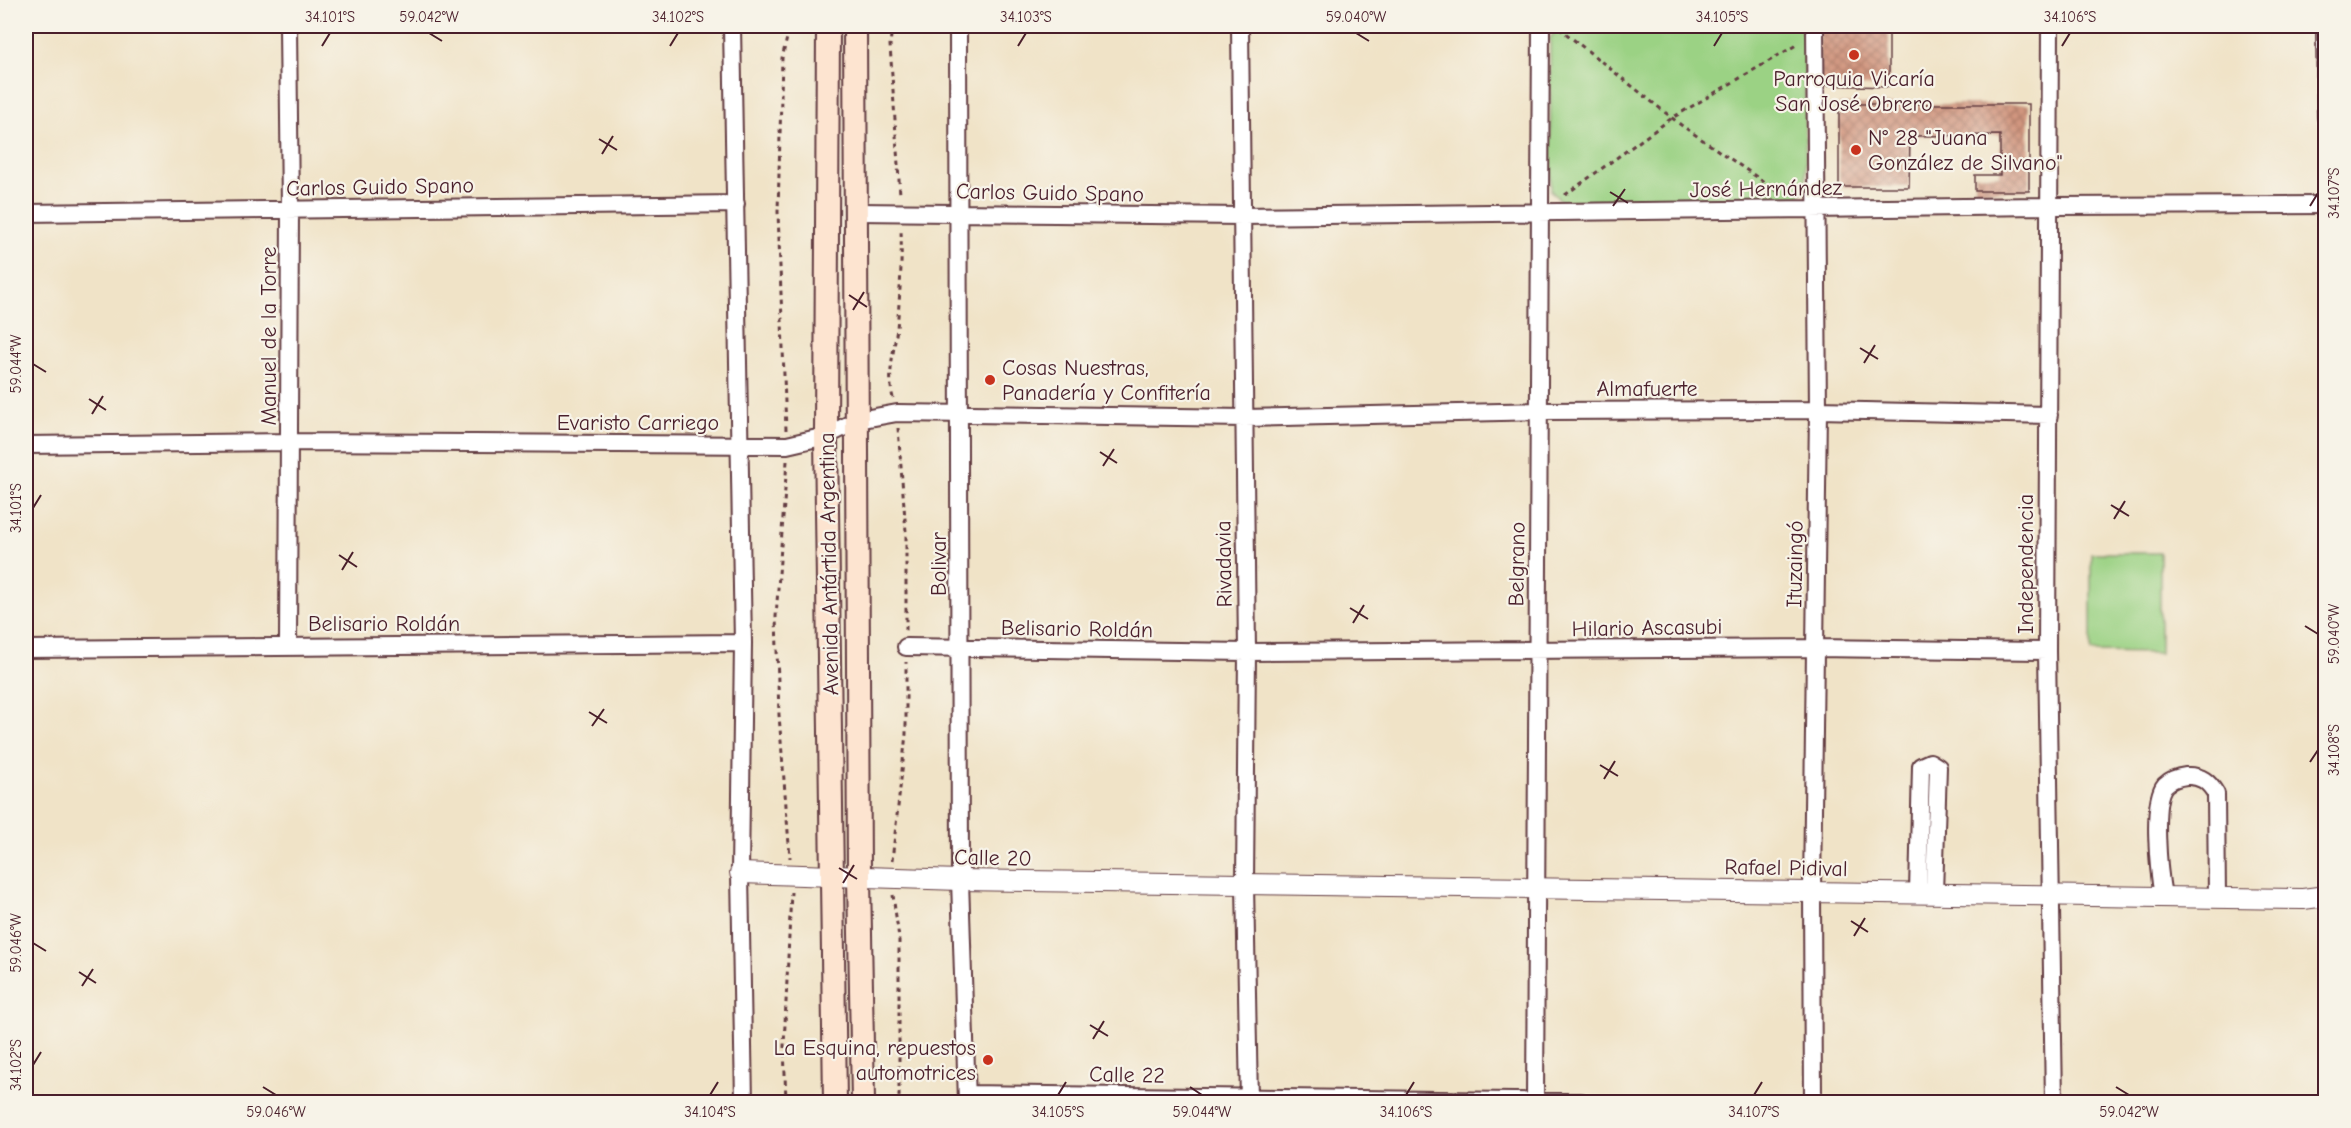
<svg xmlns="http://www.w3.org/2000/svg" width="2351" height="1128" viewBox="0 0 2351 1128" font-family="'Comic Neue',sans-serif">
  <style>
    .park { fill: #9bd284; stroke: #727858; stroke-width: 1.5 }
    .building { fill: url(#building-cross-hatch) }
    .lines { fill: none; stroke-linecap: round; stroke-linejoin: round }
    .minor-casing { stroke: #633c42; stroke-width: 20 }
    .tertiary-casing { stroke: #633c42; stroke-width: 22 }
    .secondary-casing { stroke: #633c42; stroke-width: 26 }
    .path { stroke: #633c42; stroke-width: 3; stroke-dasharray: 4.5 4.5; stroke-linecap: butt }
    .minor { stroke: #fff; stroke-width: 16 }
    .tertiary { stroke: #fff; stroke-width: 20 }
    .secondary { stroke: #fde4d0; stroke-width: 22 }
    .ticks { fill: none; stroke: #4a1f2b; stroke-width: 2 }
    .poi-dot { fill: #c8321e; stroke: #f7f3e8; stroke-width: 2 }
    .labels { text-anchor: middle; stroke-width: 4.5; stroke-linejoin: round; paint-order: stroke }
    .poi-label { font-size: 22px; fill: #4a1f2b; stroke: #f7f3e8; text-anchor: start }
    .street-label { font-size: 22px; fill: #4a1f2b; stroke: #f7f3e8 }
    .neatline { fill: none; stroke: #4a1f2b; stroke-width: 2 }
    .ticks-label { font-size: 15px; text-anchor: middle; fill: #4a1f2b }
  </style>
  <defs>
    <pattern id="building-cross-hatch" width="8" height="8" patternUnits="userSpaceOnUse" patternTransform="scale(1.5)"><rect width="8" height="8" fill="#d1967f"/><path d="M0 0l8 8M0 8l8-8" fill="none" stroke="#ac7a68"/></pattern>
  </defs>
  <rect width="100%" height="100%" fill="#f7f3e8"/>
  <filter id="ink" filterUnits="userSpaceOnUse"><feTurbulence type="fractalNoise" baseFrequency=".0167" numOctaves="2"/><feDisplacementMap in="SourceGraphic" scale="12" xChannelSelector="R" yChannelSelector="G"/><feConvolveMatrix kernelMatrix="1 2 1 2 8 2 1 2 1" color-interpolation-filters="sRGB"/></filter>
  <filter id="wash" filterUnits="userSpaceOnUse"><feTurbulence type="fractalNoise" baseFrequency=".008" numOctaves="4" result="noise"/><feDisplacementMap in="SourceGraphic" scale="24" xChannelSelector="R" yChannelSelector="G"/><feGaussianBlur stdDeviation="1.35" result="paint"/><feColorMatrix in="noise" values="0 0 0 0 0 0 0 0 0 0 0 0 0 0 0 0 0 1.4 0 .05"/><feComposite in="paint" operator="in"/></filter>
  <g filter="url(#wash)">
    <rect width="100%" height="100%" fill="#f0e3c7"/>
    <path class="park" d="M1560,26H1795L1804,34L1806,188L1795,201L1562,202L1551,191L1550,38Z
      M2091,553H2160V653L2091,652Z"/>
    <g id="blocks">
      <path class="building" d="M1819,26H1889V87L1819,85Z
        M1839,104H2029V191H1975V175H2000V135L1910,136L1909,187H1839Z"/>
    </g>
  </g>
  <g filter="url(#ink)">
    <use href="#blocks" fill-opacity="0" stroke="#633c42" stroke-width="1.5"/>
    <g class="lines">
      <g class="minor-casing">
        <path id="minor" d="M288,26L290,209L288,646
          M732,26L743,643L740,873L744,1102
          M958,26L960,880L967,1102
          M1240,26L1247,652L1245,884L1249,1102
          M2050,26L2047,651L2054,1102
          M2325,26L2326,117
          M856,212L1243,216L2051,206L2326,205
          M26,213L736,204
          M26,445L290,442L787,445L826,436L858,420L897,413L1245,418L1540,411L1818,410L2049,415
          M906,647L1247,652L1815,648L2047,651
          M26,649L743,643
          M1918,892L1921,766L1930,762L1938,767L1934,893
          M2163,896C2159,874 2151,801 2165,785C2171,779 2178,777 2186,776C2201,775 2209,782 2216,794L2217,897
          M967,1094L1581,1102
          M1535,1102L1541,26
          M1813,1102L1812,891L1818,410L1815,26"/>
      </g>
      <g class="tertiary-casing">
        <path id="tertiary" d="M740,873L960,880L2303,899L2326,896"/>
      </g>
      <g class="secondary-casing">
        <path id="secondary" d="M828,26L826,436L835,1102
          M855,26L859,877L863,1102"/>
      </g>
      <path class="path" d="M892,26L890,45L900,195
        M1559,28L1681,125L1780,193
        M1565,195L1672,118L1798,44
        M893,398C887,375 894,351 897,328C900,295 902,262 901,229
        M898,428L906,532V631
        M786,430L778,212L782,58L788,34L787,26
        M787,461L776,617L779,715L790,858
        M892,861L906,734V662
        M893,895L899,938V1102
        M786,1102L784,1046L791,892"/>
      <use href="#minor" class="minor"/>
      <use href="#tertiary" class="tertiary"/>
      <use href="#secondary" class="secondary"/>
    </g>
  </g>
  <path class="ticks" d="M429,33L442,41M1356,33L1369,41M322,46L330,33M670,46L678,33M1018,46L1026,33M1714,46L1722,33M2062,46L2070,33M599,139L617,150M602,154L613,136M1610,192L1628,203M1613,206L1625,189M2310,206L2318,193M849,295L867,307M853,310L864,292M1860,348L1878,359M1864,363L1875,345M33,364L46,372M89,399L106,410M92,414L103,396M1100,452L1117,463M1103,466L1114,449M2111,505L2129,516M33,508L41,495M2114,519L2125,501M339,555L357,567M342,570L353,552M1350,608L1368,619M1353,623L1364,605M2305,626L2318,634M589,712L607,723M592,726L604,709M2310,762L2318,750M1600,765L1618,776M1604,779L1615,761M839,868L857,879M843,883L854,865M1851,921L1868,932M1854,936L1865,918M33,943L46,951M79,972L96,983M82,986L93,969M1090,1025L1108,1036M1093,1039L1104,1021M33,1065L41,1052M263,1087L276,1095M1190,1087L1202,1095M2116,1087L2129,1095M710,1095L718,1082M1058,1095L1066,1082M1406,1095L1414,1082M1754,1095L1762,1082"/>
  <g class="poi-dot">
    <circle cx="1854" cy="55" r="6"/>
    <circle cx="1856" cy="150" r="6"/>
    <circle cx="990" cy="380" r="6"/>
    <circle cx="988" cy="1060" r="6"/>
  </g>
  <g class="labels">
    <g class="poi-label">
      <text x="1854" y="86" text-anchor="middle">Parroquia Vicaría<tspan x="1854" dy="25">San José Obrero</tspan></text>
      <text x="1868" y="145">N° 28 "Juana<tspan x="1868" dy="25">González de Silvano"</tspan></text>
      <text x="1002" y="375">Cosas Nuestras,<tspan x="1002" dy="25">Panadería y Confitería</tspan></text>
      <text x="976" y="1055" text-anchor="end">La Esquina, repuestos<tspan x="976" dy="25">automotrices</tspan></text>
    </g>
    <g class="street-label">
      <text transform="translate(380 186) rotate(-1)" y="8">Carlos Guido Spano</text>
      <text transform="translate(1766 188) rotate(-1)" y="8">José Hernández</text>
      <text transform="translate(1050 192) rotate(1)" y="8">Carlos Guido Spano</text>
      <text transform="translate(268 336) rotate(-90)" y="8">Manuel de la Torre</text>
      <text x="1647" y="396">Almafuerte</text>
      <text x="638" y="430">Evaristo Carriego</text>
      <text transform="translate(828 564) rotate(-91)" y="8">Avenida Antártida Argentina</text>
      <text transform="translate(938 564) rotate(-90)" y="8">Bolivar</text>
      <text transform="translate(1223 564) rotate(-91)" y="8">Rivadavia</text>
      <text transform="translate(1516 564) rotate(-89)" y="8">Belgrano</text>
      <text transform="translate(1794 564) rotate(-89)" y="8">Ituzaingó</text>
      <text transform="translate(2025 564) rotate(-90)" y="8">Independencia</text>
      <text x="384" y="631">Belisario Roldán</text>
      <text transform="translate(1647 627) rotate(-1)" y="8">Hilario Ascasubi</text>
      <text transform="translate(1077 628) rotate(1)" y="8">Belisario Roldán</text>
      <text transform="translate(993 857) rotate(1)" y="8">Calle 20</text>
      <text transform="translate(1786 867) rotate(1)" y="8">Rafael Pidival</text>
      <text transform="translate(1127 1074) rotate(1)" y="8">Calle 22</text>
    </g>
  </g>
  <rect width="2351" height="1128" fill="none" stroke="#f7f3e8" stroke-width="66"/>
  <rect x="33" y="33" width="2285" height="1062" class="neatline"/>
  <g class="ticks-label">
    <text x="330" y="22">34.101°S</text>
    <text x="429" y="22">59.042°W</text>
    <text x="678" y="22">34.102°S</text>
    <text x="1026" y="22">34.103°S</text>
    <text x="1356" y="22">59.040°W</text>
    <text x="1722" y="22">34.105°S</text>
    <text x="2070" y="22">34.106°S</text>
    <text transform="translate(2334 193) rotate(-90)" y="5">34.107°S</text>
    <text transform="translate(16 364) rotate(-90)" y="5">59.044°W</text>
    <text transform="translate(16 508) rotate(-90)" y="5">34.101°S</text>
    <text transform="translate(2334 634) rotate(-90)" y="5">59.040°W</text>
    <text transform="translate(2334 750) rotate(-90)" y="5">34.108°S</text>
    <text transform="translate(16 943) rotate(-90)" y="5">59.046°W</text>
    <text transform="translate(16 1065) rotate(-90)" y="5">34.102°S</text>
    <text x="276" y="1117">59.046°W</text>
    <text x="710" y="1117">34.104°S</text>
    <text x="1058" y="1117">34.105°S</text>
    <text x="1202" y="1117">59.044°W</text>
    <text x="1406" y="1117">34.106°S</text>
    <text x="1754" y="1117">34.107°S</text>
    <text x="2129" y="1117">59.042°W</text>
  </g>
</svg>
